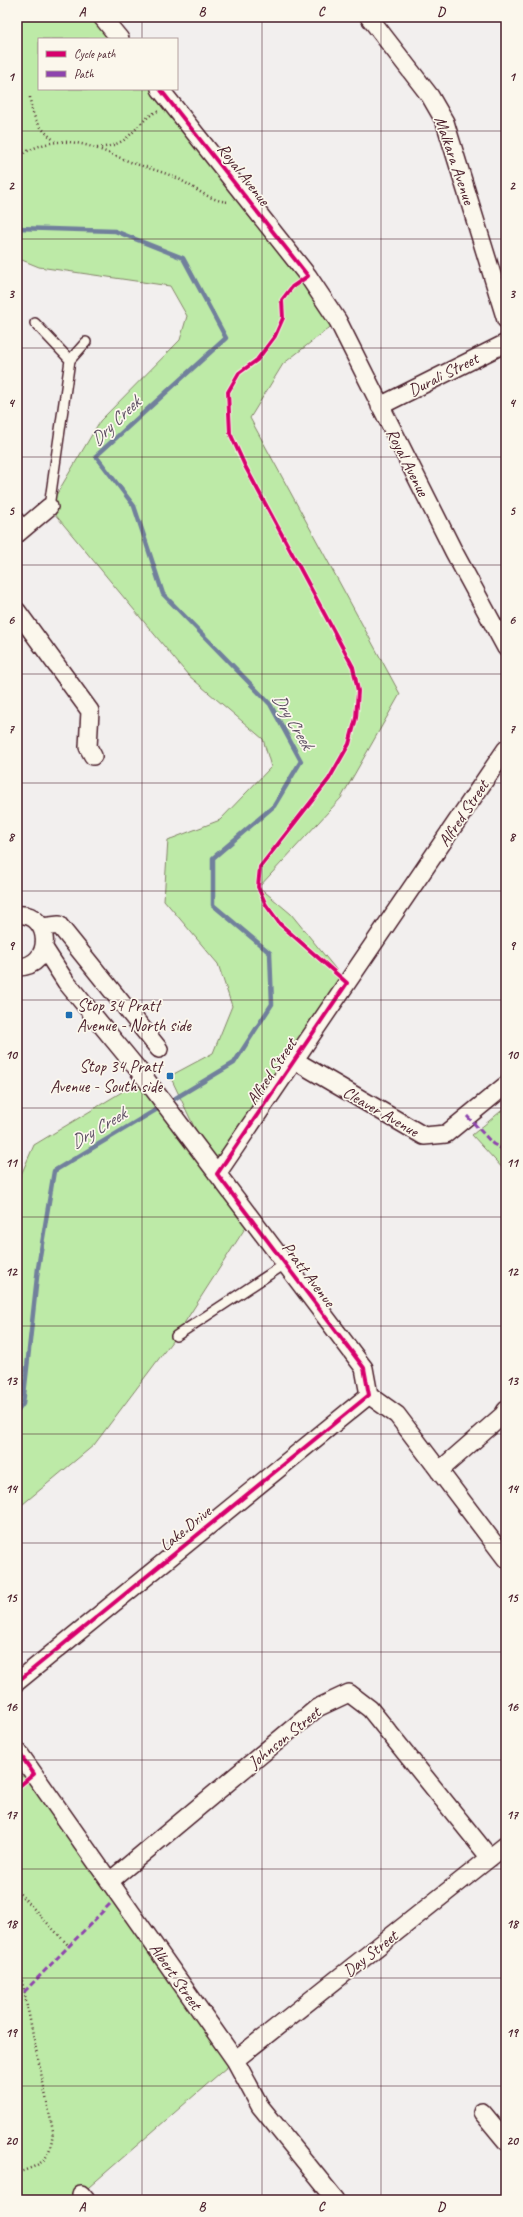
<svg xmlns="http://www.w3.org/2000/svg" width="523" height="2217" viewBox="0 0 523 2217" font-family="Caveat,sans-serif">
  <style>
    .green { fill: #bdeaa7; stroke: #848469 }
    .lines { fill: none; stroke-linecap: round; stroke-linejoin: round }
    .stream { stroke: #71809c; stroke-width: 4.5 }
    .service-casing { stroke: #4a1f2b; stroke-width: 12 }
    .minor-casing { stroke: #4a1f2b; stroke-width: 20 }
    .path { stroke: #4a1f2b; stroke-width: 2.5; stroke-dasharray: 1 3; stroke-linecap: butt }
    .service { stroke: #fbf7ec; stroke-width: 9 }
    .minor { stroke: #fbf7ec; stroke-width: 17 }
    .quiet { stroke: #8e44ad; stroke-width: 3; stroke-dasharray: 6 3; stroke-linecap: butt }
    .cycleway-casing { stroke: #fbf7ec; stroke-width: 6 }
    .cycleway { stroke: #d6006c; stroke-width: 4 }
    .grid { fill: none; stroke: #4a1f2b; stroke-width: 1; stroke-opacity: 0.55 }
    .poi-dot { fill: #1f6fb2; stroke: #fbf7ec; stroke-width: 1.5 }
    .labels { text-anchor: middle; stroke-width: 3.5; stroke-linejoin: round; paint-order: stroke }
    .street-label { font-size: 17px; fill: #4a1f2b; stroke: #fbf7ec }
    .poi-label { font-size: 17px; fill: #4a1f2b; stroke: #fbf7ec; text-anchor: start }
    .water-label { font-size: 18px; font-style: italic; fill: #5e4f64; stroke: #fbf7ec }
    .neatline { fill: none; stroke: #4a1f2b; stroke-width: 1.5 }
    .grid-label { font-size: 13px; text-anchor: middle; font-weight: bold; fill: #4a1f2b }
  </style>
  <rect width="100%" height="100%" fill="#f2efee"/>
  <filter id="ink" filterUnits="userSpaceOnUse"><feTurbulence type="fractalNoise" baseFrequency=".025" numOctaves="2"/><feDisplacementMap in="SourceGraphic" scale="8" xChannelSelector="R" yChannelSelector="G"/><feConvolveMatrix kernelMatrix="1 2 1 2 8 2 1 2 1" color-interpolation-filters="sRGB"/></filter>
  <g filter="url(#ink)">
    <path class="green" d="M17,17H102L120,39H39V89H160L338,321L283,364L250,418L400,694L341,798L259,887L291,914L347,983L217,1174L251,1219L176,1336L94,1445L17,1509V1184L34,1145L145,1078L215,1171L170,1076L213,1053L232,1006L218,964L164,900L168,840L220,820L271,767L263,739L188,675L49,507L100,421L180,340L187,316L170,286L39,267L17,258Z
      M506,1107V1172L472,1135Z
      M34,1774L235,2060L81,2194L76,2200H17V1777Z"/>
    <g class="lines">
      <path class="stream" d="M17,228L115,231L183,258L226,338L96,456L134,506L163,594L270,704L301,761L274,806L213,858V905L270,953L272,1004L234,1063L54,1171L38,1268L23,1404L17,1412"/>
      <g class="service-casing">
        <path id="service" d="M35,323L70,360L49,507
          M70,360L86,342
          M17,516L25,527
          M176,1336L285,1264"/>
      </g>
      <g class="minor-casing">
        <path id="minor" d="M102,17L120,39
          M369,17L430,96L445,122L506,320
          M160,89L308,276L338,321L454,552L506,648
          M380,406L506,343
          M17,534L49,507
          M17,611L90,711L88,747L93,756
          M17,915C52,911 55,968 17,967
          M41,927L59,925L159,1049
          M44,948L66,982L145,1078L364,1368L369,1395L397,1415L506,1559
          M294,1060L424,1136L446,1134L506,1085
          M217,1174L506,749
          M439,1471L503,1415L506,1410
          M17,1682L369,1395
          M17,1750L235,2060L260,2106L336,2200
          M110,1881L317,1708L349,1693L370,1709L490,1858
          M235,2060L506,1845
          M482,2112L506,2141
          M81,2194L86,2200"/>
      </g>
      <path class="path" d="M30,97C31,117 40,129 55,141
        M97,148C107,147 116,145 124,140C136,131 144,117 158,111
        M17,157C62,129 88,145 133,163C148,168 164,172 179,179C195,188 210,201 229,202
        M17,1891L69,1946
        M17,1957L53,2131C50,2160 44,2164 17,2173"/>
      <use href="#service" class="service"/>
      <use href="#minor" class="minor"/>
      <path class="quiet" d="M467,1116L493,1144L506,1151
        M24,1992L110,1904"/>
      <g class="cycleway-casing">
        <path id="cycleway" d="M17,1682L369,1395L364,1368L217,1174L347,983L280,924L266,905L258,887L260,867L329,779L349,744L356,718L358,691L353,667L245,466L230,433L228,392L239,373L257,360L275,336L283,318L282,300L292,287L308,276L160,89
          M17,1750L34,1774L17,1788"/>
      </g>
      <use href="#cycleway" class="cycleway"/>
    </g>
  </g>
  <path class="grid" d="M142,17V39M262,17V2200M381,17V2200M142,89V2200M17,131H506M17,239H506M17,348H506M17,457H506M17,565H506M17,674H506M17,783H506M17,891H506M17,1000H506M17,1108H506M17,1217H506M17,1326H506M17,1434H506M17,1543H506M17,1652H506M17,1760H506M17,1869H506M17,1978H506M17,2086H506"/>
  <g class="poi-dot">
    <rect x="65" y="1011" width="8" height="8" rx="2"/>
    <rect x="166" y="1072" width="8" height="8" rx="2"/>
  </g>
  <g class="labels">
    <g class="street-label">
      <text transform="translate(455 160) rotate(71)" y="6">Malkara Avenue</text>
      <text transform="translate(244 174) rotate(52)" y="6">Royal Avenue</text>
      <text transform="translate(443 374) rotate(-27)" y="6">Durali Street</text>
      <text transform="translate(408 462) rotate(63)" y="6">Royal Avenue</text>
      <text transform="translate(463 813) rotate(-56)" y="6">Alfred Street</text>
      <text transform="translate(271 1071) rotate(-56)" y="6">Alfred Street</text>
      <text transform="translate(381 1111) rotate(30)" y="6">Cleaver Avenue</text>
      <text transform="translate(309 1274) rotate(53)" y="6">Pratt Avenue</text>
      <text transform="translate(185 1528) rotate(-39)" y="6">Lake Drive</text>
      <text transform="translate(284 1737) rotate(-39)" y="6">Johnson Street</text>
      <text transform="translate(370 1953) rotate(-38)" y="6">Day Street</text>
      <text transform="translate(176 1976) rotate(55)" y="6">Albert Street</text>
    </g>
    <g class="poi-label">
      <text x="77" y="1011">Stop 34 Pratt<tspan x="77" dy="20">Avenue - North side</tspan></text>
      <text x="162" y="1072" text-anchor="end">Stop 34 Pratt<tspan x="162" dy="20">Avenue - South side</tspan></text>
    </g>
    <g class="water-label">
      <text transform="translate(115 421) rotate(-44)" y="6">Dry Creek</text>
      <text transform="translate(293 721) rotate(59)" y="6">Dry Creek</text>
      <text transform="translate(98 1128) rotate(-31)" y="6">Dry Creek</text>
    </g>
  </g>
  <rect width="523" height="2217" fill="none" stroke="#fbf7ec" stroke-width="44"/>
  <rect x="38" y="38" width="140" height="52" fill="#fbf7ec" stroke="#b4a19f"/>
  <rect x="46" y="51" width="20" height="6" fill="#d6006c" stroke="#b4a19f"/>
  <text x="74" y="58" font-size="12" fill="#4a1f2b">Cycle path</text>
  <rect x="46" y="71" width="20" height="6" fill="#8e44ad" stroke="#b4a19f"/>
  <text x="74" y="78" font-size="12" fill="#4a1f2b">Path</text>
  <rect x="22" y="22" width="479" height="2173" class="neatline"/>
  <g class="grid-label">
    <text x="82" y="16">A</text>
    <text x="202" y="16">B</text>
    <text x="321" y="16">C</text>
    <text x="441" y="16">D</text>
    <text x="11" y="81">1</text>
    <text x="512" y="81">1</text>
    <text x="11" y="190">2</text>
    <text x="512" y="190">2</text>
    <text x="11" y="298">3</text>
    <text x="512" y="298">3</text>
    <text x="11" y="407">4</text>
    <text x="512" y="407">4</text>
    <text x="11" y="515">5</text>
    <text x="512" y="515">5</text>
    <text x="11" y="624">6</text>
    <text x="512" y="624">6</text>
    <text x="11" y="733">7</text>
    <text x="512" y="733">7</text>
    <text x="11" y="841">8</text>
    <text x="512" y="841">8</text>
    <text x="11" y="950">9</text>
    <text x="512" y="950">9</text>
    <text x="11" y="1059">10</text>
    <text x="512" y="1059">10</text>
    <text x="11" y="1167">11</text>
    <text x="512" y="1167">11</text>
    <text x="11" y="1276">12</text>
    <text x="512" y="1276">12</text>
    <text x="11" y="1385">13</text>
    <text x="512" y="1385">13</text>
    <text x="11" y="1493">14</text>
    <text x="512" y="1493">14</text>
    <text x="11" y="1602">15</text>
    <text x="512" y="1602">15</text>
    <text x="11" y="1711">16</text>
    <text x="512" y="1711">16</text>
    <text x="11" y="1819">17</text>
    <text x="512" y="1819">17</text>
    <text x="11" y="1928">18</text>
    <text x="512" y="1928">18</text>
    <text x="11" y="2037">19</text>
    <text x="512" y="2037">19</text>
    <text x="11" y="2145">20</text>
    <text x="512" y="2145">20</text>
    <text x="82" y="2211">A</text>
    <text x="202" y="2211">B</text>
    <text x="321" y="2211">C</text>
    <text x="441" y="2211">D</text>
  </g>
</svg>
